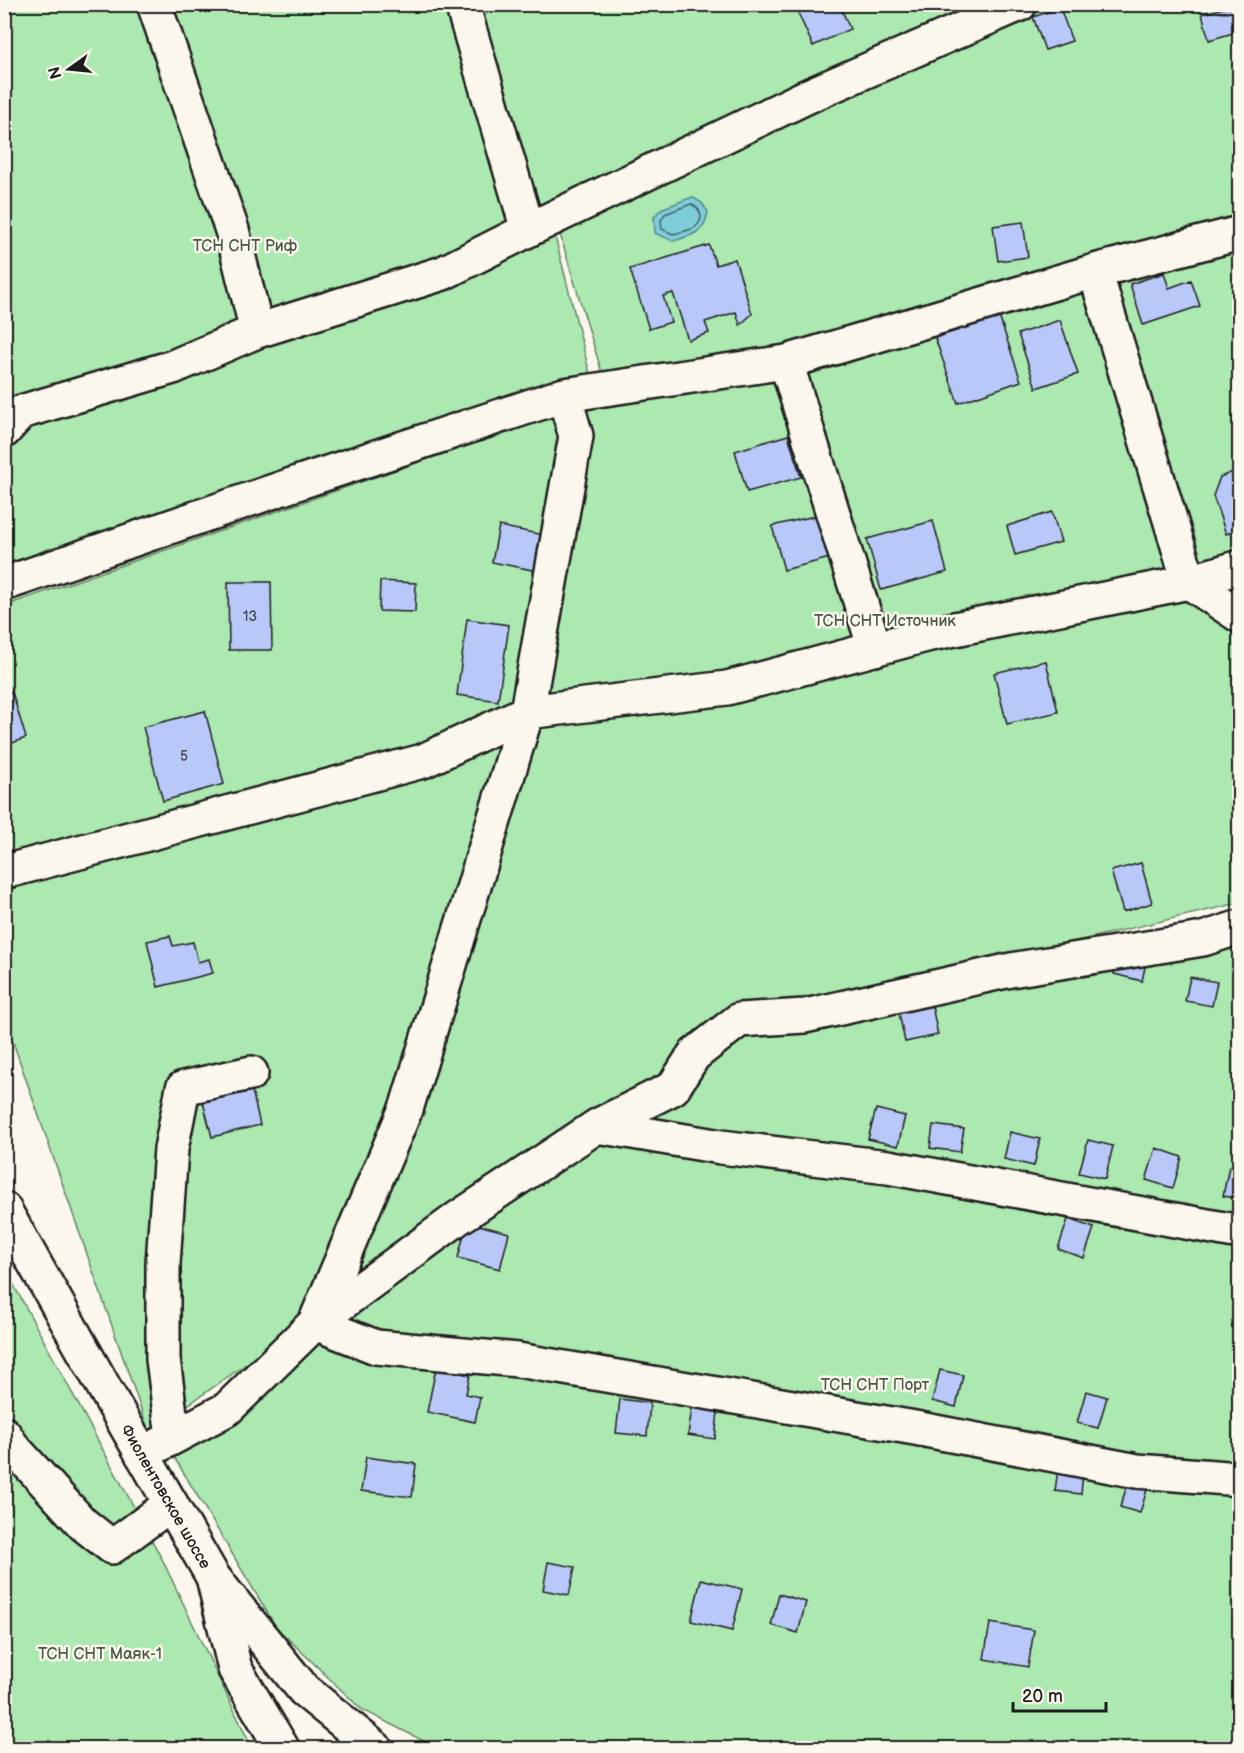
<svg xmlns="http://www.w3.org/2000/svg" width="1244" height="1753" viewBox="0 0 1244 1753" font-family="'Balsamiq Sans',sans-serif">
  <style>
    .green { fill: #abe9b0; stroke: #648266; stroke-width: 1.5 }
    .water { fill: #7dcdd9; stroke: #56868d; stroke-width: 1.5 }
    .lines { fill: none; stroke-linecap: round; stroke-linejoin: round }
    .shore { stroke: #436368; stroke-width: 1.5 }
    .building { fill: #b8c8f9; stroke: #1c1c1c; stroke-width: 1.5 }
    .minor-casing { stroke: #1c1c1c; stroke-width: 38 }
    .major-casing { stroke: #1c1c1c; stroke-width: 38 }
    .minor { stroke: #fbf7ec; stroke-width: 33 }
    .major { stroke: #fbf7ec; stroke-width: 33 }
    .labels { text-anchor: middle; stroke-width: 5; stroke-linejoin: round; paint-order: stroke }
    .number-label { font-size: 14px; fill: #434753 }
    .park-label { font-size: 16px; fill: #475a48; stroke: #fbf7ec }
    .street-label { font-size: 16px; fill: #1c1c1c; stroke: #fbf7ec }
  </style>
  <rect width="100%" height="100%" fill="#fbf7ec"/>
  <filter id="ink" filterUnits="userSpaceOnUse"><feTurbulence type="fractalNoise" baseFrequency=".0167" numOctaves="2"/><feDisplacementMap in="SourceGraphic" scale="12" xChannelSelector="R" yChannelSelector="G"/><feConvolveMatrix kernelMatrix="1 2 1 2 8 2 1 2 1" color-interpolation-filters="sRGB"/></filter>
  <g filter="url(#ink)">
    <path class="green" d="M5,5H986L547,205L590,374L5,595Z
      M997,5H1227L1239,29V903L739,1020L149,1432L5,1019L4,606L609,396L555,218Z
      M1239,916V1748H437L361,1709L276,1627L176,1460L157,1437L737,1035Z
      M4,1267L162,1559L252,1748H5Z"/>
    <path class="water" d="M692,197L702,203L708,212C704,234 693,235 673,241L655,233L654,217L661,209Z"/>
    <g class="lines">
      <path class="shore" d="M691,204C702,209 705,220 694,228C688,231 680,232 673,234L662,229L661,220L665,214Z"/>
    </g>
    <path class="building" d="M794,4H839L850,29L813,46Z
      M1238,4L1240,31L1209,40L1202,14Z
      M1060,8L1072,41L1045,50L1033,17Z
      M1023,222L1028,257L998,261L993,226Z
      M709,245L716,265L735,259L752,314L740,325L736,312L705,322L709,333L688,340L673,293L663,296L671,322L649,329L630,269Z
      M1164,273L1169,288L1191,280L1200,306L1143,325L1130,284Z
      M999,316L1021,381L958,403L935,338Z
      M1060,320L1078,374L1036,388L1018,334Z
      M788,435L801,477L747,492L735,451Z
      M1240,469V529L1226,534L1213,496L1220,477Z
      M1052,512L1061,542L1015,555L1007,526Z
      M819,515L830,558L784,570L772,526Z
      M933,521L947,572L881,590L867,539Z
      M499,526L544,535L538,571L492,562Z
      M380,581L416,583L415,612L379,611Z
      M228,582H271L272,650H229Z
      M467,619L509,625L498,701L457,695Z
      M1046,661L1058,712L1007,724L994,673Z
      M12,692L26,738L4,746V694Z
      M205,711L224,784L163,801L143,727Z
      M1141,863L1152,903L1123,912L1111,871Z
      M170,936L173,946L193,942L198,962L209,959L213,973L158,987L147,941Z
      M1118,959L1145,967L1142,981L1114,974Z
      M1190,977L1217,982L1212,1006L1185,1001Z
      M932,1006L938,1035L905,1042L899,1013Z
      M252,1090L260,1125L212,1137L203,1102Z
      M876,1109L905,1116L898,1146L868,1139Z
      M933,1125L964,1129L960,1152L930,1148Z
      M1010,1132L1040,1139L1034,1166L1004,1159Z
      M1088,1140L1113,1146L1105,1179L1079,1173Z
      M1156,1148L1182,1157L1173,1188L1146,1180Z
      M1229,1166L1240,1169V1199L1223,1196Z
      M1068,1219L1094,1228L1084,1258L1058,1249Z
      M467,1222L509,1233L500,1269L458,1258Z
      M436,1368L470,1375L466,1394L480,1397L475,1422L427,1412Z
      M940,1370L963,1375L956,1407L932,1401Z
      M1086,1391L1107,1397L1098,1428L1077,1423Z
      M620,1399L650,1403L647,1436L616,1433Z
      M692,1408L718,1412L715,1439L688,1435Z
      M366,1457L416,1464L412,1497L361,1491Z
      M1058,1469L1083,1471L1081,1494L1055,1491Z
      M1130,1477L1149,1483L1140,1513L1120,1507Z
      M548,1562L575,1567L569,1595L543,1590Z
      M701,1579L742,1589L732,1631L691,1621Z
      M779,1594L806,1602L798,1633L771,1625Z
      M990,1623L1034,1630L1028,1667L984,1659Z"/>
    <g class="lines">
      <g class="minor-casing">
        <path id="minor" d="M154,4L232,230L257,331
          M462,4L528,230
          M1095,271L1189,582L1240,616
          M786,362L875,649
          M564,395L576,436L527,712L407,1106L315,1323L376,1347L518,1360L915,1428L1137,1471L1240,1479
          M4,431L21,412L173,367L257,331L443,273L528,230L808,96L1020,4
          M4,584L306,480L564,395L786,362L1095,271L1240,233
          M4,872L423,761L527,712L727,688L930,634L1189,582L1240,567
          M597,1126L721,1147L888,1167L1240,1232
          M4,1434L12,1446L83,1524L112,1547L171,1504
          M173,1437L163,1359V1263L171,1149L183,1088L251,1073
          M142,1454L227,1409L315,1323L458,1218L597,1126L673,1088L694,1055L739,1020L805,1016L1011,970L1203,939L1240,927
          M213,1577L235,1669L282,1748"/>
      </g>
      <g class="major-casing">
        <g id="major">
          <path id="s1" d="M4,1209L114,1405L213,1577L304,1690L375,1748"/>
        </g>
      </g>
      <use href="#minor" class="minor"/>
      <use href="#major" class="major"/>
    </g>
  </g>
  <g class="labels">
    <g class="number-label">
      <text x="250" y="621">13</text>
      <text x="184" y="761">5</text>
    </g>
    <g class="park-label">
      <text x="245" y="251">ТСН СНТ Риф</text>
      <text x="885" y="626">ТСН СНТ Источник</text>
      <text x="875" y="1390">ТСН СНТ Порт</text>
      <text x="100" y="1659">ТСН СНТ Маяк-1</text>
    </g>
    <g class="street-label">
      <text dy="6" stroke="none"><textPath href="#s1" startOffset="330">Фиолентовское шоссе</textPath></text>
    </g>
  </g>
  <rect width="1244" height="1753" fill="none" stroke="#fbf7ec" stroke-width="24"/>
  <rect x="12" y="12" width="1220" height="1729" fill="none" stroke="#1c1c1c" stroke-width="2" filter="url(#ink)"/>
  <g transform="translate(69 69) rotate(255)" stroke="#fbf7ec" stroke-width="4.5" paint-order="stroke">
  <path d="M0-4.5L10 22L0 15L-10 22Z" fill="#1c1c1c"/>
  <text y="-9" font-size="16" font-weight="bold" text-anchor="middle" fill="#1c1c1c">N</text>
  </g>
  <path d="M1013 1702v9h93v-9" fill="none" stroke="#1c1c1c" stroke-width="3"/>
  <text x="1022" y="1702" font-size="18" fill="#1c1c1c" stroke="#fbf7ec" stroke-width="4.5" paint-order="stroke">20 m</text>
</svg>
